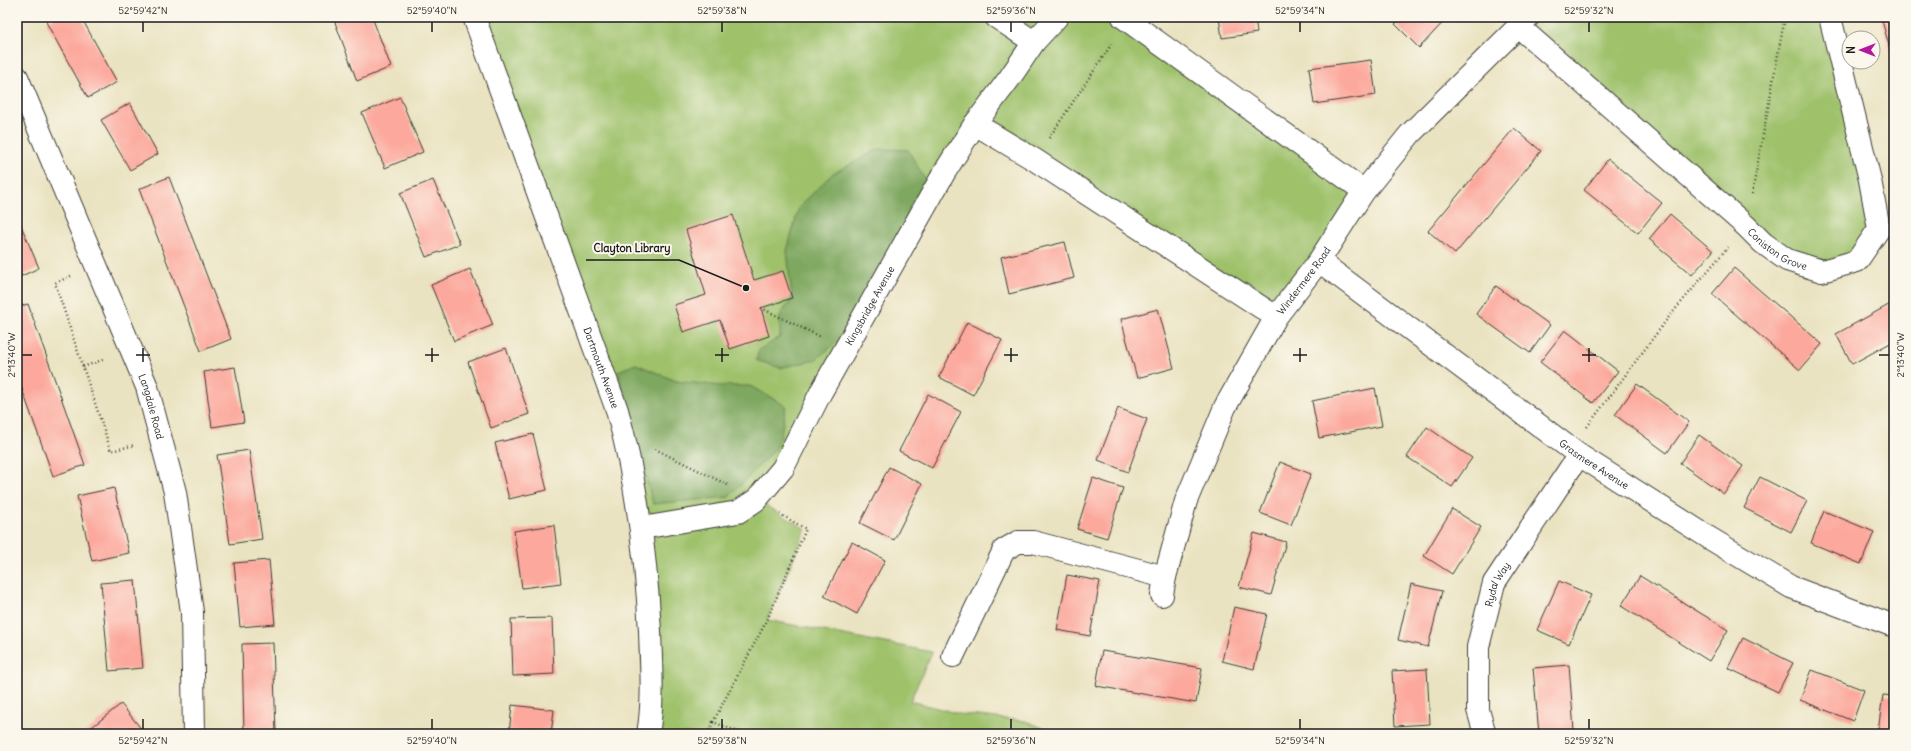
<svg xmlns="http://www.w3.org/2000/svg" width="1911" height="751" viewBox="0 0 1911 751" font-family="Delius,sans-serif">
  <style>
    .green { fill: #9ec16b; stroke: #5d6e44 }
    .forest { fill: #7ea75f; stroke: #4d623e }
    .building { fill: #fca89c }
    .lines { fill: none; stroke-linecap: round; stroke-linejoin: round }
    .minor-casing { stroke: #3b3a35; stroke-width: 24 }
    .path { stroke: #3b3a35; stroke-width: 2.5; stroke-dasharray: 1 3; stroke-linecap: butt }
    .minor { stroke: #fff; stroke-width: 22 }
    .ticks { fill: none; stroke: #1c1c1c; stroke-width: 1.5 }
    .labels { text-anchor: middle; stroke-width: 4; stroke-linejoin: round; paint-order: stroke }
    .street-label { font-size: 10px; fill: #1c1c1c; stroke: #fbf7ec }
    .leader { fill: none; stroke: #1c1c1c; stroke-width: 1.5 }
    .callout-dot { fill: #1c1c1c; stroke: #fbf7ec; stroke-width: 1.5 }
    .callout-label { font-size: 11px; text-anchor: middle; font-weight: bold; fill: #1c1c1c; stroke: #fbf7ec; stroke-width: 4; stroke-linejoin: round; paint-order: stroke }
    .neatline { fill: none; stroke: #1c1c1c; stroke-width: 1.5 }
    .ticks-label { font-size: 10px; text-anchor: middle; fill: #1c1c1c }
  </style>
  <rect width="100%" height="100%" fill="#fbf7ec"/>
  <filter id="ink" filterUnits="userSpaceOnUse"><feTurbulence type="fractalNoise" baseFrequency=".025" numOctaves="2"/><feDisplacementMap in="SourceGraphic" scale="8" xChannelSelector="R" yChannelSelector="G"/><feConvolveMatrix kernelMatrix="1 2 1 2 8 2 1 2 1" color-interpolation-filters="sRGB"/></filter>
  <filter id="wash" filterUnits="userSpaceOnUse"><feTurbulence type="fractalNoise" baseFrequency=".012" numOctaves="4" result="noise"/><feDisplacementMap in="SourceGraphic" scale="16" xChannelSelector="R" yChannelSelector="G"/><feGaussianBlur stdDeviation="0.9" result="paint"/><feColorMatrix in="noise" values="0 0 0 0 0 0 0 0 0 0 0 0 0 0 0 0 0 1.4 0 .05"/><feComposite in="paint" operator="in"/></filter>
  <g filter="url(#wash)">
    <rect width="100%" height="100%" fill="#eae3c1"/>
    <path class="green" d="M474,17H1123L1364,191L1276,317L975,124L756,500L806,529L767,620L932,652L910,701L960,714L1025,721L1059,734H648L624,433Z
      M1528,17H1830L1879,229L1857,261L1787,260L1518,26Z"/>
    <path class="forest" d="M879,149L908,150L926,181L904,234L846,335L815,360L780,368L756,360L759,350L780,337V316L792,298L787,251L799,207L832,174Z
      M636,364L676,381L722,386H750L786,406L779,445L729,497L653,504L618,371Z
      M856,731H886L901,734H848Z"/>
    <g id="blocks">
      <path class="building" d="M55,17H81L117,82L88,98L46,22Z
        M333,17H372L391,67L357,81Z
        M1219,17H1255L1257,33L1222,38Z
        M1402,17H1448L1419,48L1395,24Z
        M1881,17H1894V63Z
        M1371,60L1376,95L1314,104L1309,68Z
        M400,97L423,152L385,168L362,113Z
        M130,103L158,154L130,170L101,120Z
        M1514,128L1541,151L1455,254L1428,231Z
        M1608,159L1662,203L1638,233L1584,190Z
        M169,177L231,339L201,351L139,189Z
        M433,180L460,244L426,257L400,193Z
        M1670,214L1713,251L1692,275L1649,239Z
        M733,215L754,280L783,271L792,298L761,308L769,336L730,349L720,320L683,332L674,305L706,295L686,230Z
        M17,216L39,268L17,278Z
        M1065,242L1074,278L1009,294L1001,257Z
        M1734,268L1822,344L1800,370L1712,294Z
        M470,269L493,325L454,341L431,285Z
        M1496,286L1550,325L1530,353L1476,314Z
        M1894,302V341L1852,364L1836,334Z
        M28,304L85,465L53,476L17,375V307Z
        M1158,309L1174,368L1137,378L1121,319Z
        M967,322L1002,340L973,395L939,377Z
        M1565,330L1618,371L1593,403L1540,362Z
        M506,348L529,414L491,428L468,362Z
        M235,367L244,422L212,427L204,372Z
        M1637,384L1689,422L1667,453L1615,415Z
        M1375,388L1382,426L1319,438L1312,401Z
        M928,394L961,412L932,468L899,451Z
        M1118,408L1147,419L1128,472L1098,460Z
        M1427,427L1472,458L1452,487L1407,457Z
        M533,434L547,490L509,499L495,443Z
        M1699,435L1743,466L1724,494L1680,463Z
        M249,450L262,539L230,544L217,455Z
        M1280,462L1311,474L1291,525L1260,513Z
        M889,467L922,484L894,540L860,523Z
        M1760,477L1807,501L1791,532L1744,508Z
        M1093,478L1123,488L1107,538L1077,529Z
        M114,488L129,553L92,561L77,496Z
        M1452,509L1481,527L1452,574L1424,556Z
        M1824,511L1874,532L1861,564L1811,543Z
        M554,525L561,583L522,588L514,531Z
        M1254,533L1286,542L1271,595L1239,587Z
        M852,542L885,560L857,614L824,596Z
        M269,560L275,624L240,627L234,563Z
        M1067,575L1100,581L1090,636L1057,630Z
        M1640,576L1728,630L1709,661L1621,606Z
        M135,580L143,668L109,671L101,583Z
        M1559,581L1591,595L1569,644L1537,630Z
        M1411,584L1442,591L1428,647L1398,640Z
        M1234,607L1267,614L1254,669L1222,661Z
        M552,618L554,674L513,676L511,619Z
        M1743,638L1793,663L1778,692L1728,668Z
        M273,643L276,733H244L242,644Z
        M1102,651L1202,668L1196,703L1096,686Z
        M1569,665L1574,731L1539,734L1533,668Z
        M1427,669L1430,724L1395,726L1392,671Z
        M1812,670L1864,690L1853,721L1800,700Z
        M1883,695L1894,696V733L1878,731Z
        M121,704L143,731L139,734H83Z
        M512,705L554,710L551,734H509Z"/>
    </g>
  </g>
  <g filter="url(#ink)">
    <use href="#blocks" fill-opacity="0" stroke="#3b3a35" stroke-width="1"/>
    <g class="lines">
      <g class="minor-casing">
        <g id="minor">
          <path id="s1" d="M474,17L617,410C637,482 646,556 650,631C651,666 654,700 648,734"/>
          <path d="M996,17L1034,42"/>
          <path d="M1123,17L1364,191"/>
          <path id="s2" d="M1518,26L1746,226L1763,243L1787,260L1822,271L1857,261L1879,229L1870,180L1830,17"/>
          <path id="s3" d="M17,77L147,387L175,492L192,612L194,734"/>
          <path d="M975,124L1035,160L1276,317"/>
          <path id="s4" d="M1319,261L1579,455L1711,539L1791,587L1894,626"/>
          <path id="s5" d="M642,528L738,512L756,500L783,468L821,392L944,173L975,124L1009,79L1034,42L1057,17"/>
          <path id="s6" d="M1162,595L1165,577L1186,501L1225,407L1276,317L1319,261L1364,191L1410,134L1528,17"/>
          <path d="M953,656L1004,550L1018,542H1033L1165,577"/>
          <path id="s7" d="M1485,734L1478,710V647L1494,583L1579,455"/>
        </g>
      </g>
      <path class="path" d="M1049,138L1113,42
        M1752,194L1785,17
        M71,276L55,283L111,451L135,445
        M761,308L821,337
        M83,367L105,359
        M1587,427L1668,318L1728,247
        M655,449L728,485
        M713,722L767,620L806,529L780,514
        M708,734L713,722L744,734"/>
      <use href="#minor" class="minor"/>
    </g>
  </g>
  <path class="ticks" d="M143,22V32M432,22V32M722,22V32M1011,22V32M1300,22V32M1589,22V32M143,348V362M432,348V362M722,348V362M1011,348V362M1300,348V362M1589,348V362M22,355H32M136,355H150M425,355H439M715,355H729M1004,355H1018M1293,355H1307M1582,355H1596M1879,355H1889M143,719V729M432,719V729M722,719V729M1011,719V729M1300,719V729M1589,719V729"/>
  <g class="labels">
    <g class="street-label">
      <text dy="4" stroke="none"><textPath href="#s2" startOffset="343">Coniston Grove</textPath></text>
      <text dy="4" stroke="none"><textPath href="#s6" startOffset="348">Windermere Road</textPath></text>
      <text dy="4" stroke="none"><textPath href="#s5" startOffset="345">Kingsbridge Avenue</textPath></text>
      <text dy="4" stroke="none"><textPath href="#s1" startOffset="373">Dartmouth Avenue</textPath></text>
      <text dy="4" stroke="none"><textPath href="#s3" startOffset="356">Langdale Road</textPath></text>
      <text dy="4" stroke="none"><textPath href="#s4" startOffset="342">Grasmere Avenue</textPath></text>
      <text dy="4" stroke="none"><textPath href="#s7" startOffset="154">Rydal Way</textPath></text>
    </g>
  </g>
  <path class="leader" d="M746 288L679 260H586"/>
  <circle class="callout-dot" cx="746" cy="288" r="4"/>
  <g class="callout-label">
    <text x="632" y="252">Clayton Library</text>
  </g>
  <rect width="1911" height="751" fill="none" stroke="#fbf7ec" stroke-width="44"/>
  <g transform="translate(1861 50) rotate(270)"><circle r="19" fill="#fbf7ec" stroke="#a29f99"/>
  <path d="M0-3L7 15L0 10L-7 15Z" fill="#b5179e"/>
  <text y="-6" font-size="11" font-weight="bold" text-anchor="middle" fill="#1c1c1c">N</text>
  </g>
  <rect x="22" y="22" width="1867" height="707" class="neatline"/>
  <g class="ticks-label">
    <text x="143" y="14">52°59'42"N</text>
    <text x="432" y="14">52°59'40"N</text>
    <text x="722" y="14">52°59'38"N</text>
    <text x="1011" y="14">52°59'36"N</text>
    <text x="1300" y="14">52°59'34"N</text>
    <text x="1589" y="14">52°59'32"N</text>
    <text transform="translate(1900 355) rotate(-90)" y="4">2°13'40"W</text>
    <text transform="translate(11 355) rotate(-90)" y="4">2°13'40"W</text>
    <text x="143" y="744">52°59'42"N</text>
    <text x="432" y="744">52°59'40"N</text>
    <text x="722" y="744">52°59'38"N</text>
    <text x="1011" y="744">52°59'36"N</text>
    <text x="1300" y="744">52°59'34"N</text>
    <text x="1589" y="744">52°59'32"N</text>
  </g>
</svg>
